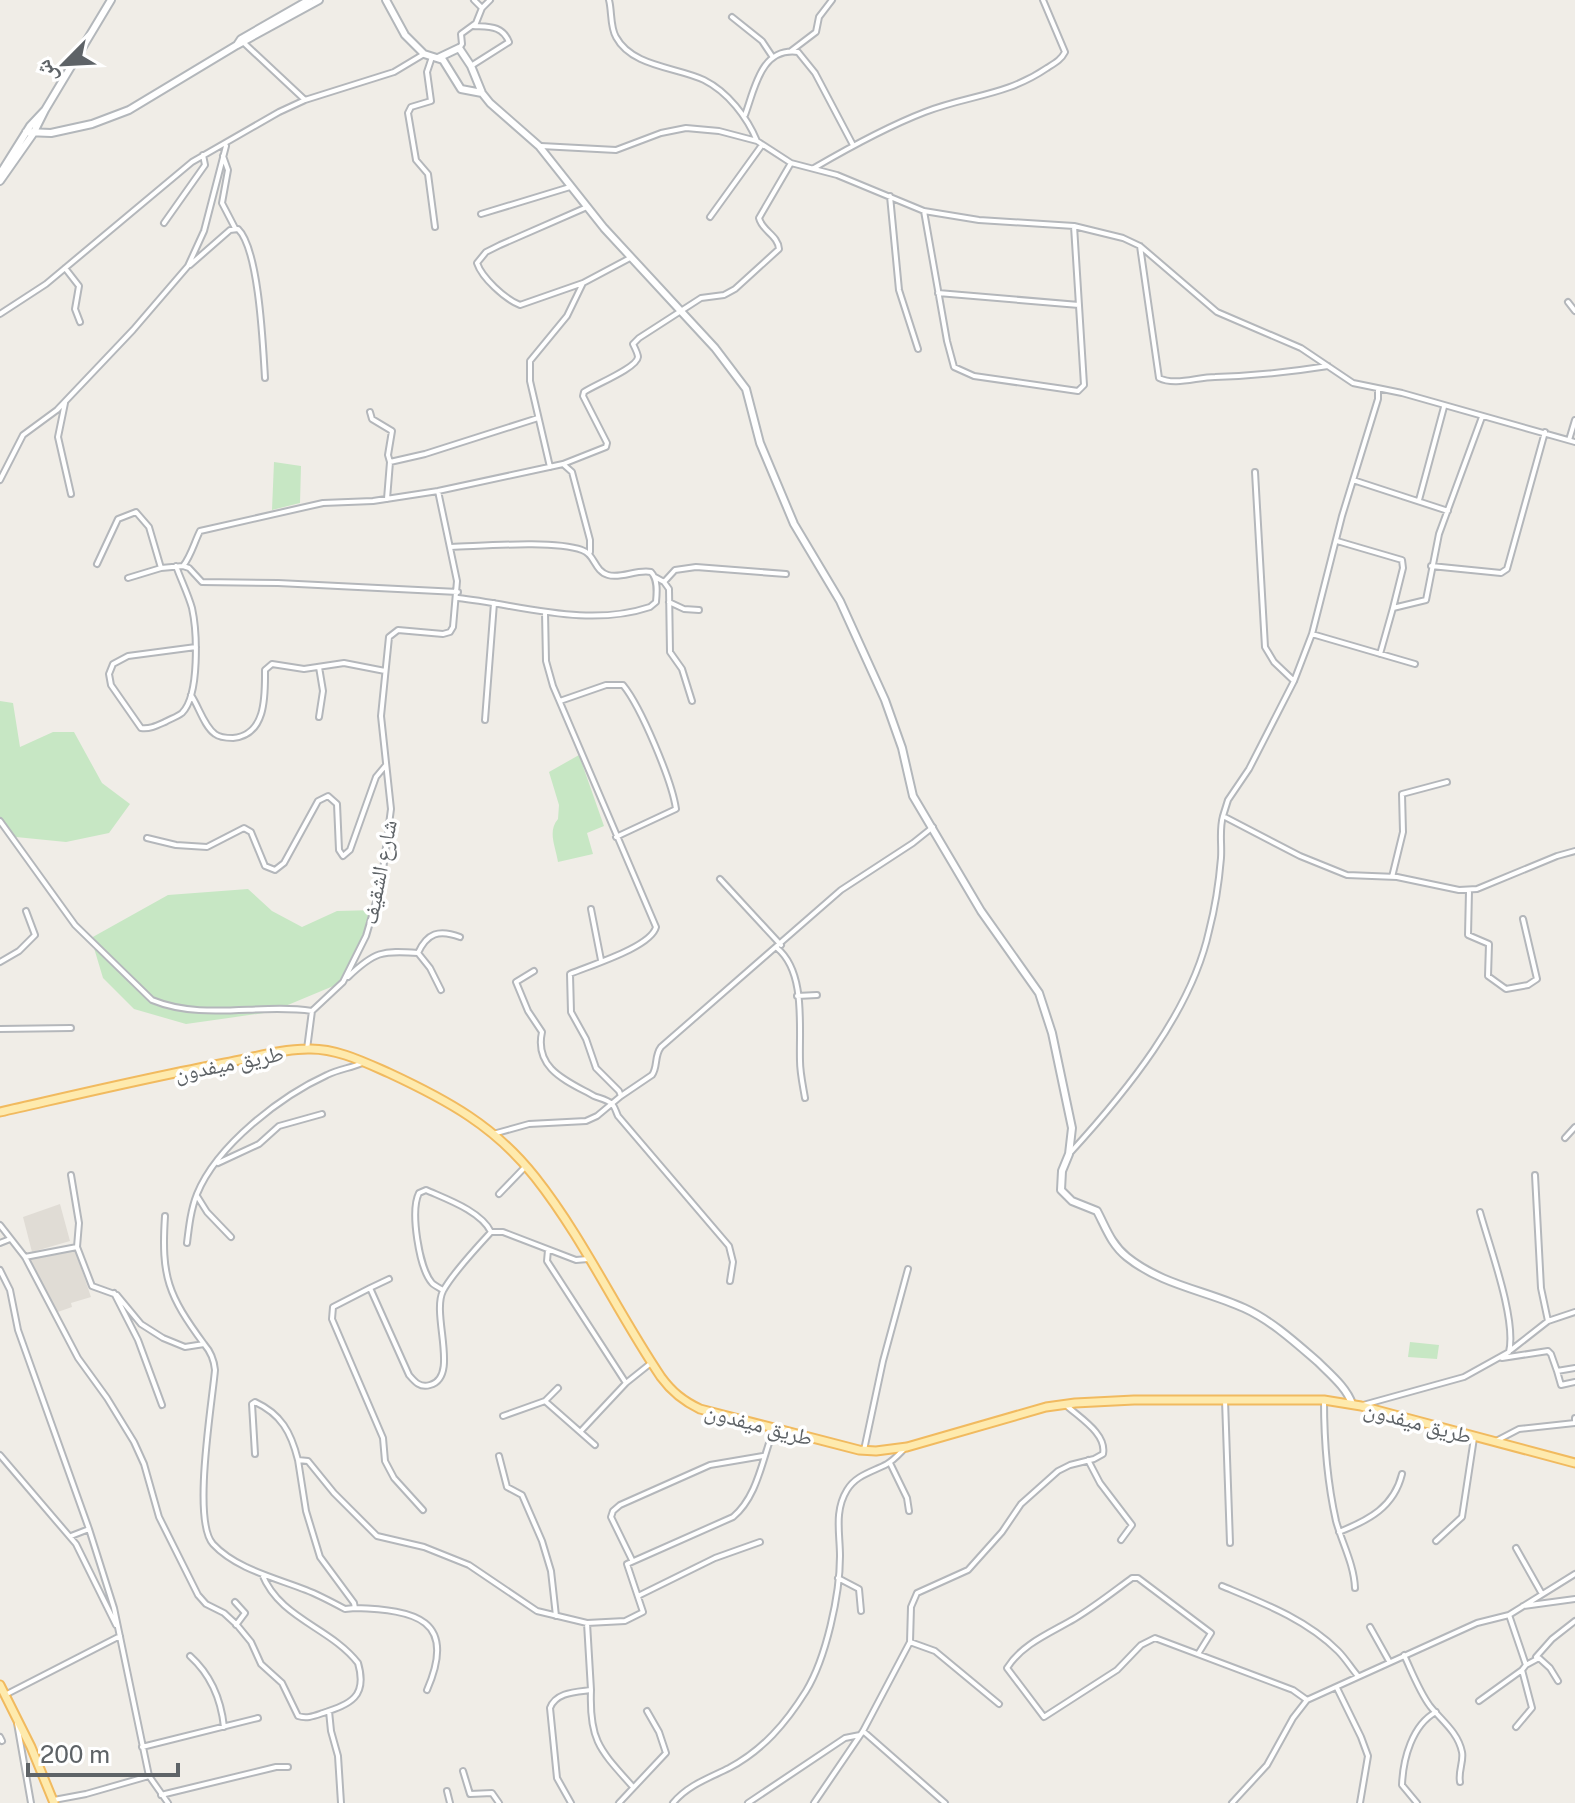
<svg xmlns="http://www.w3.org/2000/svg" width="1575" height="1803" viewBox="0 0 1575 1803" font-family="'Public Sans','Noto Naskh Arabic',sans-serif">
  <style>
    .education { fill: #e0dcd5 }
    .green { fill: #c7e7c4 }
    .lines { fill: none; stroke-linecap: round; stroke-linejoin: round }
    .street-casing { stroke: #b4b7bb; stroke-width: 8 }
    .secondary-casing { stroke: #b3b7bb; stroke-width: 10 }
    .primary-casing { stroke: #f1ba5f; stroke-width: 11 }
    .street { stroke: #fff; stroke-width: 4 }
    .secondary { stroke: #fff; stroke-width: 6 }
    .primary { stroke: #feeaad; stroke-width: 7 }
    .labels { text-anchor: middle; stroke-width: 7; stroke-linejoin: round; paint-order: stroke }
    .street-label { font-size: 22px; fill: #5e6367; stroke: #fff }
  </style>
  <rect width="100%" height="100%" fill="#f0ede7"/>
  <path class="education" d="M60,1204L70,1241L32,1252L23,1217Z
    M74,1247L91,1297L71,1303L72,1307L55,1313L26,1259Z"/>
  <path class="green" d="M274,462L301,466L300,503L272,510Z
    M0,701L13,703L20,747L53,732H74L102,783L130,804L109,833L66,842L16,837L0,817Z
    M579,755L604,826L587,833L593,854L558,862C556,847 547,832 558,819L559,805L549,772Z
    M248,889L272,911L302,927L337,911L376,910L343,982L271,1012L186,1024L134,1009L103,978L91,938L168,895Z
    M1410,1342L1439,1345L1437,1359L1408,1357Z"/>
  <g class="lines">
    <g class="street-casing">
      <path id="street" d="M474,0L482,8L490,0
        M732,17L762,41L772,56
        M460,47L462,44L461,34L476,23L482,8
        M791,51L816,32L819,17L832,0
        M432,57L427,72L431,101L411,107L408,113L416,160L428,174L435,227
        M471,66L509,42C502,25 489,27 473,26
        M305,100L394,72L424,54
        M745,115C755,88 761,47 798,52L815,73L853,145
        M541,146L616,150L661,133L686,128L719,131L757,141C747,117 728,92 704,80C677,67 632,67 616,37C610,27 612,11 609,0
        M223,156L228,170L222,203L235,228
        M791,163L837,175L924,211L979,220L1074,226L1123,238L1140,246L1217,312L1301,348L1353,383L1402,393L1575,442
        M814,168C850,147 886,127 925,112C969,95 1006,96 1047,68C1055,63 1061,60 1065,52L1043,0
        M890,196L899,290L918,349
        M924,211L947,341L954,367L974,376L1078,391L1084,385L1074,226
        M481,214L570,187
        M710,217L762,145
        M164,223L205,165L203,155
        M1140,246L1159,378C1175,386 1197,377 1215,377C1253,376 1290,372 1328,366
        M190,265L230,230L238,229C259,249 263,346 265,378
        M65,268L79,286L75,309L80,322
        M583,283L520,305C505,299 482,278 477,263L486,252L500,245L587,207
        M938,293L1079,305
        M1568,302L1575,311
        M0,314L46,284L192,162L279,112L305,100L243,42
        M1378,389V399L1342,516L1312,634L1294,681L1249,769L1228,800L1223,816L1300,856L1347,875L1397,877L1459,890L1477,889L1557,856L1575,851
        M65,403L58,437L71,494
        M370,412L372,419L392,431L388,455L390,462L425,454L538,418
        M1569,440L1575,420
        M563,464L572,472L590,540V552
        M550,467L530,381V361L567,316L583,283L630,258
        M1255,472L1265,647L1274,662L1294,681
        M0,480L23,435L57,410L133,330L188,266L204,231L226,146
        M1353,480L1448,511
        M387,499L390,462
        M1419,500L1444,407
        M1337,541L1402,560L1403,568L1393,608
        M451,547C484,546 553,540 582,550C595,554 594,571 608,575C621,579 637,569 651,572C658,579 657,592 656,602L650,607C587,628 521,605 458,598
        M97,564L118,519L136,512L149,527L161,568L183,566
        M176,566C181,580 188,594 192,608C197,631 200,695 182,713C177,717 170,719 165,722C156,726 150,729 141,728L111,685L109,674L113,664L128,656L196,647
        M1431,566L1501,573L1507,569L1545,432
        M655,577L664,582L669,589L670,652L682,669L692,701
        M128,578L161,568
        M664,582L675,570L696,567L786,574
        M458,592L278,583L202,582L189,568L183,566C191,556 194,543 200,531L323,503L373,501L438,491L563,464L606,447L607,443L583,396L584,392C594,385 637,368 638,357C638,355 634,346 633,344L639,338L701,298L724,295L735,289L779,249C778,235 762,231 759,218L791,163L757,141
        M669,602L684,609L699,610
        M545,612L546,661L553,686L656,927C651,947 591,965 570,974L571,1012L586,1039L596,1068L619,1091L621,1096
        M1312,634L1415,664
        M1380,654L1393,608L1426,600L1439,534L1482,417
        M191,695C199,707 204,726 215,734C220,738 227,738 233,738C267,735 265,694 265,670L272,664L304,669L344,663L385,671
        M560,701L606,685H623C641,707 672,781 676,809L616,837
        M319,717L323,691L319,667
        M485,720L494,603
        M0,821L75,925L152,1000C203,1021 260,1003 312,1011
        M147,838L176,845L207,847L244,828L251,832L265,866L275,870L284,863L318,801L328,796L337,804L339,850L343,856L350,850L376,777L386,765
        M1392,877L1403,832L1402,794L1447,782
        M720,879L781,945
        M1469,891L1468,935L1489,944L1488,976L1506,989L1528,985L1537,979L1523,919
        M591,909L601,960
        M777,948C806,972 799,1026 800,1061C800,1073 803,1086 805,1098
        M418,953C427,933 439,929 460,937
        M0,962L19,951L35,935L26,911
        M534,971L516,982L528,1011L542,1032C534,1069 567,1081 594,1096C599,1098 608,1100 612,1104C615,1107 616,1112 618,1116L729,1246L733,1262L730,1281
        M348,977C374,952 382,950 418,953L430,968L441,990
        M797,996L817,995
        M0,1029L71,1028
        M307,1049L312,1011L343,982L366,936L381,885L391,809L381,716L389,637L398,630L443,634L450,632L453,627L457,581L438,491
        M493,1134L529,1124L586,1121L597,1116L621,1096L652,1075C658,1067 654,1056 661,1047L841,890L913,843L933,827
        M1565,1138L1575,1127
        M1070,1153C1125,1093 1191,1013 1209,931C1215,908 1219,882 1221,858C1222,844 1219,830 1223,816
        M218,1163L259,1144L279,1126L322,1114
        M71,1175L79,1223L77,1247
        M1535,1175L1541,1288L1548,1321
        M499,1194L525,1167
        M197,1196L207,1212L231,1237
        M165,1216C161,1277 168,1295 204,1344
        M0,1225L25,1257L78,1358L107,1398L134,1442L144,1464L159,1517L198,1595L206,1604L224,1613L237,1625L251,1642L261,1664L282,1683L298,1716C307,1719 314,1716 323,1713C350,1704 368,1697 358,1663C330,1627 280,1619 262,1574
        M0,1243L10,1239
        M187,1243C189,1226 191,1209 197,1194C217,1145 281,1096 327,1075C339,1069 351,1068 362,1063
        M548,1250L547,1261L626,1383
        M25,1257L77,1247L92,1286L117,1295L141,1324L163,1338L185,1347L204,1344C211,1352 214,1359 215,1370C212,1404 192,1521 213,1544C236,1569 276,1578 306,1590C319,1595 332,1602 345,1609L355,1608L354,1603L320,1557L306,1511L298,1460L308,1461L334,1493L377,1536L424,1547L469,1565L537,1611L587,1623L625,1621L643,1612L627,1564L733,1517C758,1496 762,1459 774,1429
        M0,1270L10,1290L18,1330L89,1529L114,1608L149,1776L168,1803
        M389,1279L370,1288L409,1375C415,1382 420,1388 430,1385C460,1377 431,1315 443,1291C452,1274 478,1246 491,1232H503L576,1260L588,1259
        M370,1288L333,1307L332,1319L383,1438L385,1461L394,1478L423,1510
        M443,1290C440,1288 435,1286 432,1283C419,1268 410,1211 419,1193L426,1190C446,1199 481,1211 491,1232
        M114,1293L138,1340L162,1405
        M1511,1350L1548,1321L1575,1312
        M1502,1358L1548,1351L1551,1354L1557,1371L1575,1368
        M1557,1371L1561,1385L1575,1382
        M546,1400L558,1388
        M1225,1400L1230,1543
        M1324,1400C1324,1441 1327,1481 1336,1521C1342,1543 1354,1564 1355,1588
        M1363,1405L1464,1377L1509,1352C1517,1320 1489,1245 1480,1212
        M503,1416L545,1401L595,1445
        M581,1431L626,1383L651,1363
        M1496,1441L1519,1429L1575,1423V1418
        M864,1450L883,1361L908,1269
        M255,1454L252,1404L255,1402C281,1414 291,1432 298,1460
        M0,1455L76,1544L116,1625
        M499,1456L507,1487L522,1495L542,1541L551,1571L556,1616
        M1088,1460L1100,1483L1132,1525L1121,1540
        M890,1463L907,1498L909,1511
        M1339,1532C1369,1520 1394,1507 1402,1474
        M71,1536L89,1529
        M1436,1541L1462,1517L1474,1438
        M1516,1548L1542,1594
        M632,1560L611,1517L613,1511L620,1505L710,1465L763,1456
        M838,1578L859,1589L861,1611
        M1222,1586C1263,1603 1306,1619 1338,1651C1346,1659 1351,1668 1358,1676
        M638,1596L715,1558L760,1542
        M235,1602L245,1613L236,1625
        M1523,1606L1575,1599
        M355,1608C415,1610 458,1619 427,1690
        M1509,1615L1526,1665L1522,1670L1532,1708L1516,1727
        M587,1623L591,1690
        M1370,1627L1389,1661
        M910,1642L935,1651L999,1704
        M1198,1654L1211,1633L1138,1578H1132C1113,1592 1094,1607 1074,1619C1050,1633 1022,1644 1007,1668L1044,1717L1117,1670L1141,1645L1155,1638L1293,1690L1307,1700
        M1404,1655C1412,1672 1419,1691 1430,1706C1441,1720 1458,1732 1462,1752C1464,1761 1458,1771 1460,1782
        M190,1656C210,1674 221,1699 224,1727
        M1536,1657L1552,1639L1575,1621
        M1526,1665L1539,1658L1550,1668L1558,1681
        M1337,1688L1361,1737L1368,1756L1360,1803
        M5,1695L120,1636
        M1479,1701L1522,1670
        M329,1711L331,1731L338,1756L341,1803
        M17,1723L31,1803
        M863,1731L945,1803
        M0,1737L2,1741
        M142,1747L258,1718
        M463,1771L470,1794L492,1793L499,1803
        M447,1791L450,1803
        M161,1795L276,1767H288
        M54,1800L86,1794L149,1776
        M571,1803L557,1778L550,1708C556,1692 576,1692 591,1690C589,1741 600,1750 633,1787
        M619,1803L666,1753L659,1732L647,1711
        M673,1803C688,1785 709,1778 729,1768C763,1750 786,1723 806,1691C826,1658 840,1595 840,1556C840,1534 834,1511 847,1490C856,1475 872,1472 887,1464C894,1460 899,1454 905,1448
        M748,1803L845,1738L860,1735
        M814,1803L863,1731L910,1642L911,1607L917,1593L968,1570L1002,1532L1021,1504L1058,1471L1070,1465L1094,1459L1103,1454C1107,1434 1080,1418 1067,1406
        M1232,1803L1267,1765L1293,1718L1307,1700L1477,1623L1509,1615L1575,1574
        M1417,1803L1402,1785C1403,1759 1412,1725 1436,1712"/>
    </g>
    <g class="secondary-casing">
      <path id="secondary" d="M386,0L405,35L424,54L443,60L461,89L482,93
        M237,45L241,39L309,0
        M438,58L459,48L471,66L482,93L490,103L539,146L604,228L715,348L746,389L760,443L794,524L840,601L885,700L902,748L913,796L981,911L1039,993L1052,1033L1072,1128L1069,1154L1062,1171L1061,1190L1072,1201L1097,1211C1106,1228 1111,1244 1127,1257C1162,1285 1204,1290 1244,1308C1271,1320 1296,1343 1318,1362C1330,1374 1347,1388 1352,1404
        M26,132L51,133L92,124L129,110L237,45L319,0
        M0,174L30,126L45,110
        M0,181L33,134L45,110L111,0"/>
    </g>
    <g class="primary-casing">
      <path id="primary" d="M0,1112C75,1095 150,1077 225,1063C252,1058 281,1049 308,1049C336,1048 364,1062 389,1073C447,1100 495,1126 535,1177C584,1239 617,1312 661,1377C672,1392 683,1401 700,1409L859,1450L876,1451L907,1447L1046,1407L1075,1403L1134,1400H1324L1361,1406L1575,1463
        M0,1685L31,1747L54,1803"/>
    </g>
    <use href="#street" class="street"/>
    <use href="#secondary" class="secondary"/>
    <use href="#primary" class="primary"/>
  </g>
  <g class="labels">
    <g class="street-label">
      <text transform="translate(379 872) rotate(-79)" y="8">شارع الشقيف</text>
      <text transform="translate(229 1063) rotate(-11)" y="8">طريق ميفدون</text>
      <text transform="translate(1418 1422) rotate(15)" y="8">طريق ميفدون</text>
      <text transform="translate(759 1424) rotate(15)" y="8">طريق ميفدون</text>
    </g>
  </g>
  <g transform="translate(64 64) rotate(246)" stroke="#ffffff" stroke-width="6" paint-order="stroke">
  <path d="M0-6L14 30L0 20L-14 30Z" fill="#5e6367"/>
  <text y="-12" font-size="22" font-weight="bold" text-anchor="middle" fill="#5e6367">ش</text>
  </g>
  <path d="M28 1763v12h150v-12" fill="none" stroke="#5e6367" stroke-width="4"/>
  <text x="40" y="1763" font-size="24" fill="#5e6367" stroke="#ffffff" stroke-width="6" paint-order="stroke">200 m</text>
</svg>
